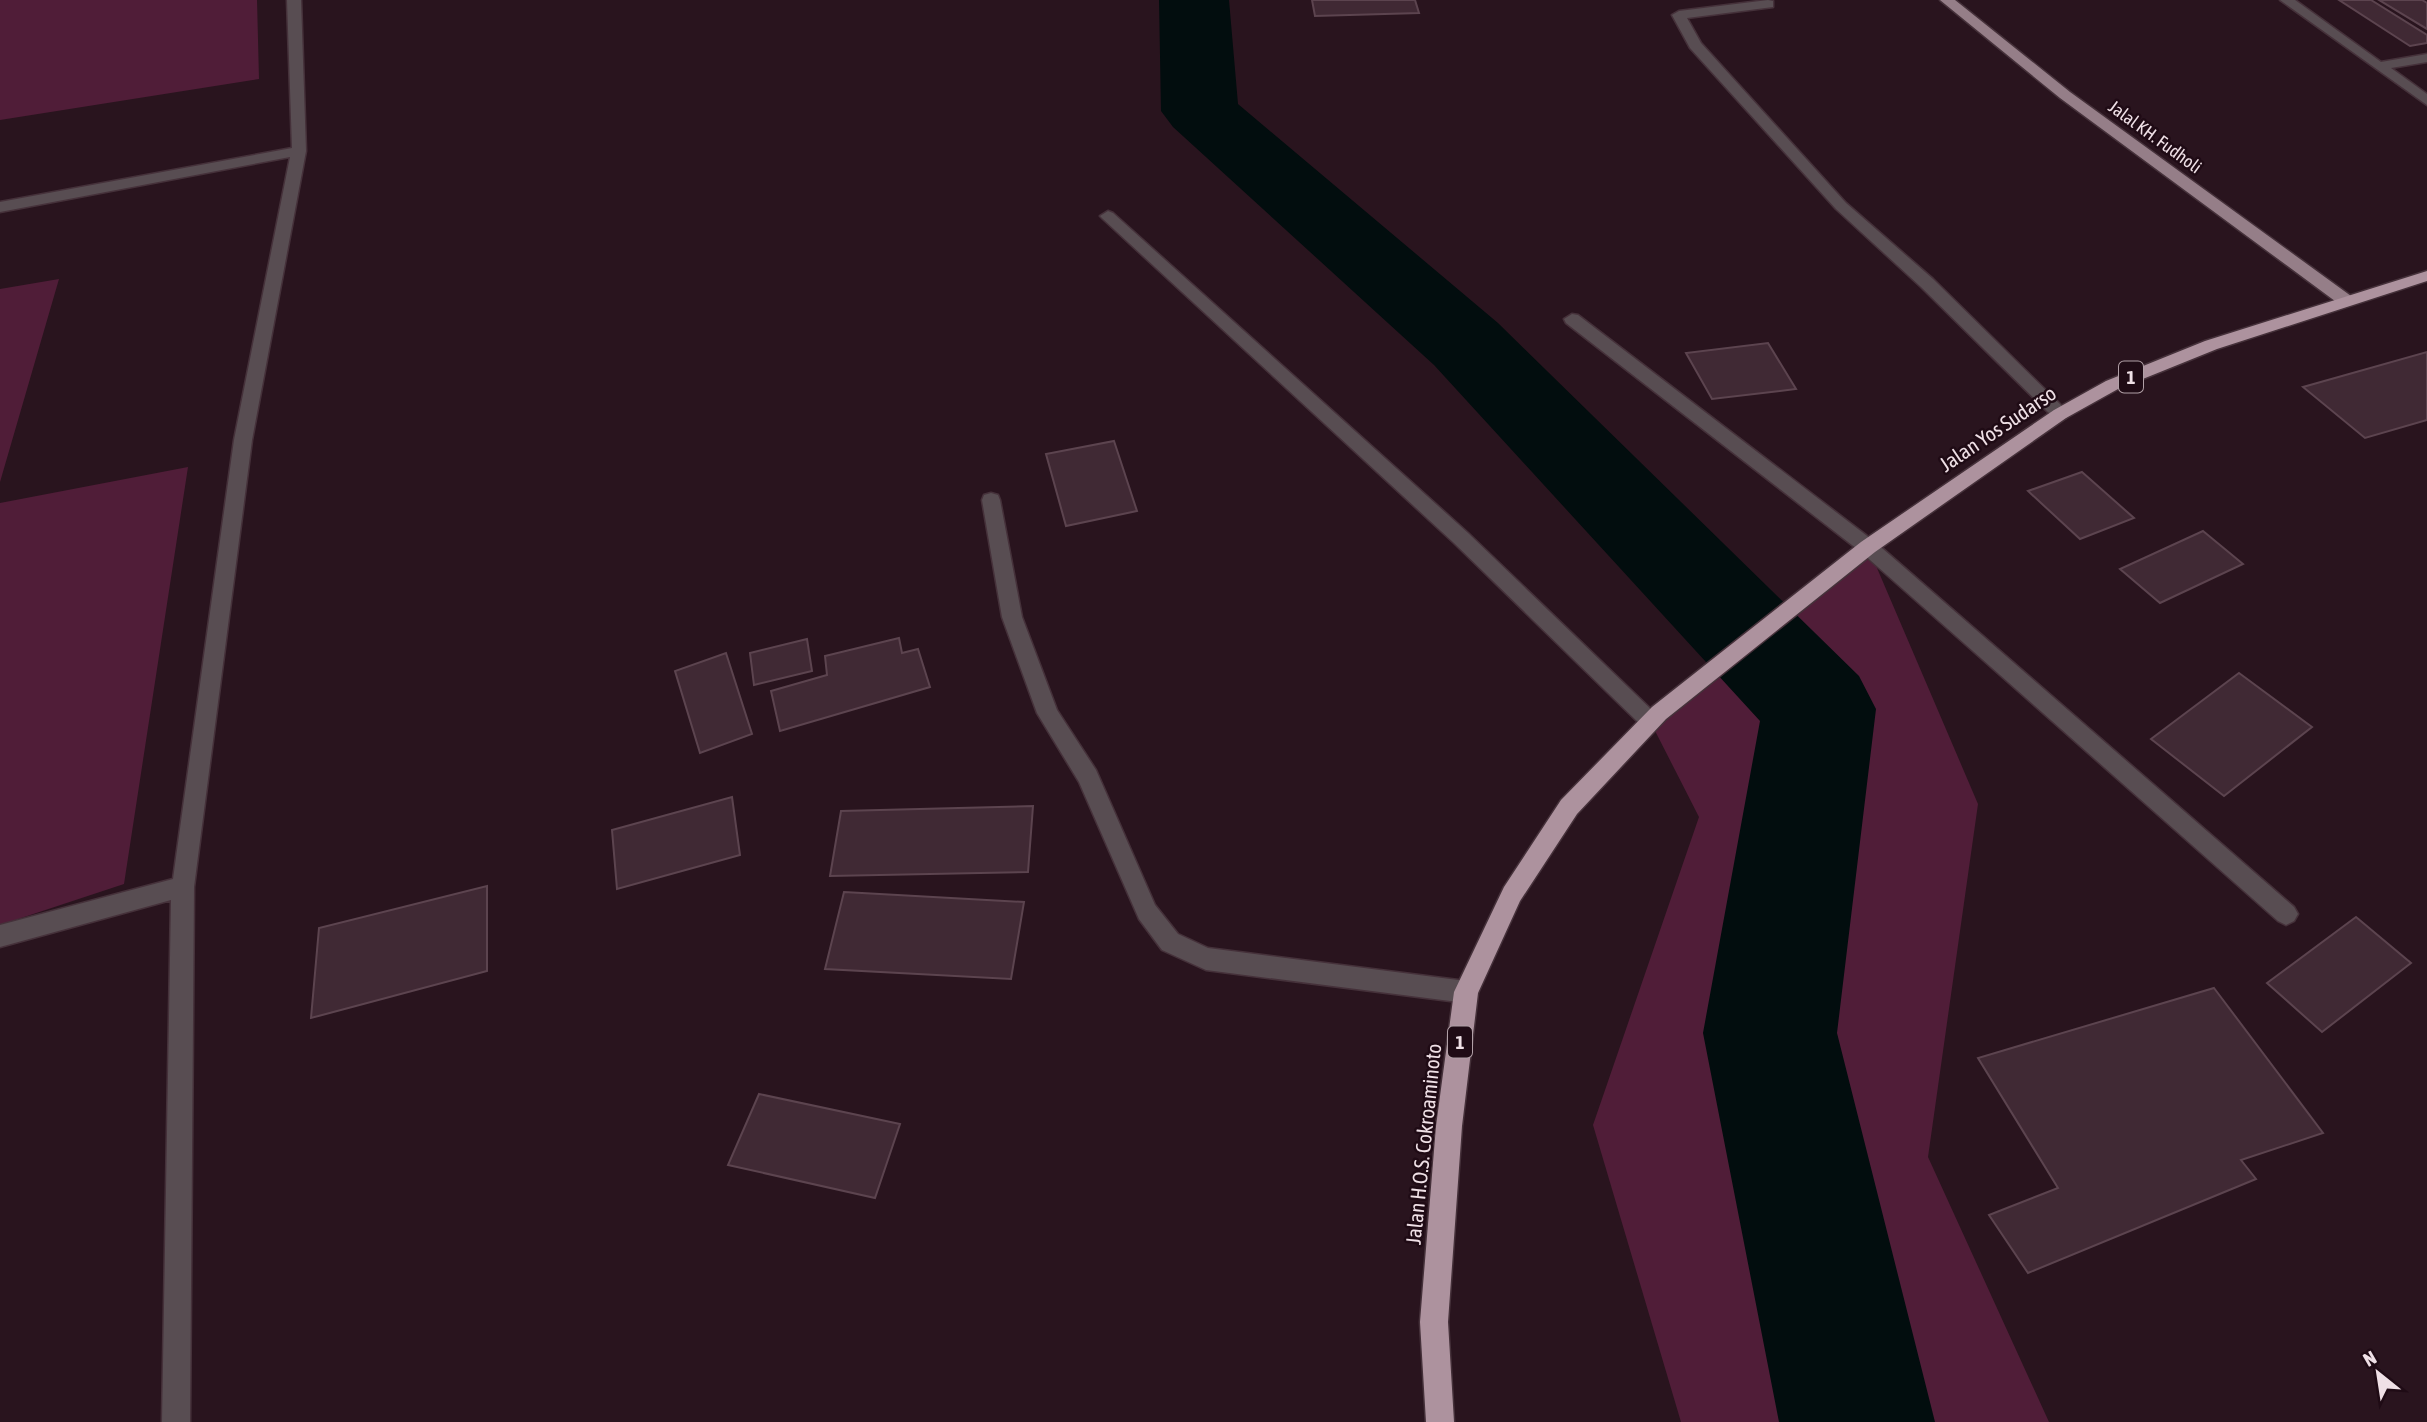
<svg xmlns="http://www.w3.org/2000/svg" width="2427" height="1422" viewBox="0 0 2427 1422" font-family="'Asap Condensed',sans-serif">
  <style>
    .green { fill: #501d38 }
    .lines { fill: none; stroke-linecap: round; stroke-linejoin: round }
    .river { fill: #020d0e; fill-rule: evenodd }
    .building { fill: #402934; stroke: #5c444f; stroke-width: 2 }
    .minor-casing { stroke: #45313a; stroke-width: 3 }
    .major-casing { stroke: #45313a; stroke-width: 3 }
    .highway-casing { stroke: #45313a; stroke-width: 3 }
    .minor { fill: #584d52; fill-rule: evenodd }
    .major { fill: #957e88; fill-rule: evenodd }
    .highway { fill: #ad929e; fill-rule: evenodd }
    .labels { text-anchor: middle; stroke-width: 5; stroke-linejoin: round; paint-order: stroke }
    .far-street-label { font-size: 18px; fill: #efe0e6; stroke: #1f0b15 }
    .shield { fill: #1f0b15; stroke: #b1a0a7; stroke-width: 2 }
    .shield-label { font-size: 19px; font-weight: bold; fill: #efe0e6 }
    .street-label { font-size: 21px; fill: #efe0e6; stroke: #1f0b15 }
  </style>
  <rect width="100%" height="100%" fill="#29141e"/>
  <path class="green" d="M0,0H257L259,79L0,120Z
    M59,279L0,482V289Z
    M188,467L124,884L0,925V503Z
    M1868,547L1978,804L1928,1157L2049,1422H1681L1593,1125L1699,817L1650,721Z"/>
  <g class="lines">
    <path class="river" d="M1159,0H1229L1238,104L1498,323L1859,676L1876,709L1837,1033L1935,1422H1779L1703,1033L1760,721L1434,365L1173,127L1161,111Z"/>
  </g>
  <path class="building" d="M1312,0H1415L1419,13L1315,16Z
    M2339,0H2371L2427,35V43L2410,46Z
    M2379,0H2422L2427,3V29Z
    M1768,343L1796,389L1712,399L1686,353Z
    M2427,352V420L2365,438L2303,387Z
    M1114,441L1137,511L1066,526L1046,454Z
    M2082,472L2134,518L2080,539L2028,491Z
    M2203,531L2243,564L2160,603L2120,569Z
    M899,638L902,653L918,649L930,687L780,731L771,691L827,675L825,656Z
    M807,639L812,671L754,685L750,653Z
    M726,653L752,734L700,753L675,671Z
    M2239,673L2312,727L2224,796L2151,739Z
    M732,797L740,855L617,889L612,830Z
    M1033,806L1028,872L830,876L841,811Z
    M487,886V971L311,1018L319,928Z
    M844,892L1024,902L1011,979L825,969Z
    M2356,917L2411,963L2322,1032L2267,983Z
    M2214,988L2323,1133L2241,1160L2256,1179L2028,1273L1989,1215L2058,1188L1978,1058Z
    M759,1094L900,1124L875,1198L728,1165Z"/>
  <g class="lines">
    <g class="minor-casing">
      <path id="minor" d="M287,0H301L306,151L252,440L194,887L190,1422H162L171,900L0,947V925L173,879L234,440L290,157L0,212V202L292,148Z
        M1768,0L1773,1V7L1687,18L1701,43L1846,203L1933,279L2066,410L2069,414L2066,418H2054L1921,287L1836,209L1690,48L1672,15L1679,11Z
        M2280,0H2295L2381,62L2427,54V62L2391,68L2427,94V105Z
        M1108,211L1113,213L1468,533L1657,715L1661,721L1657,727L1650,730L1643,727L1454,543L1103,219L1100,216Z
        M1572,314L1578,315L1875,542L2294,907L2298,914L2294,921L2286,925L2278,921L1861,552L1566,323L1564,319Z
        M991,493L998,495L1000,500L1022,617L1057,710L1096,770L1155,905L1178,934L1208,948L1466,981L1475,984L1478,992L1475,1000L1466,1003L1206,970L1162,950L1139,919L1079,782L1037,713L1002,617L982,500L984,495Z"/>
    </g>
    <g class="major-casing">
      <path id="major" d="M1940,0H1955L2070,92L2351,296L2353,300L2351,304H2339L2060,98Z"/>
    </g>
    <g class="highway-casing">
      <path id="highway" d="M2427,271V281L2217,349L2118,389L2066,418L1875,552L1666,719L1577,814L1520,901L1478,993L1462,1126L1448,1322L1454,1422H1426L1420,1322L1436,1126L1454,992L1504,887L1561,800L1652,707L1861,542L2054,410L2106,381L2205,341Z"/>
    </g>
    <use href="#minor" class="minor"/>
    <use href="#major" class="major"/>
    <use href="#highway" class="highway"/>
  </g>
  <g class="labels">
    <g class="far-street-label">
      <text transform="translate(2155 137) rotate(36)" y="6">Jalal KH. Fudholi</text>
    </g>
    <g class="shield">
      <rect x="2119" y="361.5" width="24" height="31" rx="5"/>
      <rect x="1448" y="1026.5" width="24" height="31" rx="5"/>
    </g>
    <g class="shield-label">
      <text x="2131" y="384">1</text>
      <text x="1460" y="1049">1</text>
    </g>
    <g class="street-label">
      <text transform="translate(1998 429) rotate(-34)" y="7">Jalan Yos Sudarso</text>
      <text transform="translate(1424 1144) rotate(-84)" y="7">Jalan H.O.S. Cokroaminoto</text>
    </g>
  </g>
  <g transform="translate(2378 1373) rotate(330)" stroke="#1f0b15" stroke-width="5" paint-order="stroke">
  <path d="M0-5L12 26L0 18L-12 26Z" fill="#efe0e6"/>
  <text y="-10" font-size="19" font-weight="bold" text-anchor="middle" fill="#efe0e6">N</text>
  </g>
</svg>
